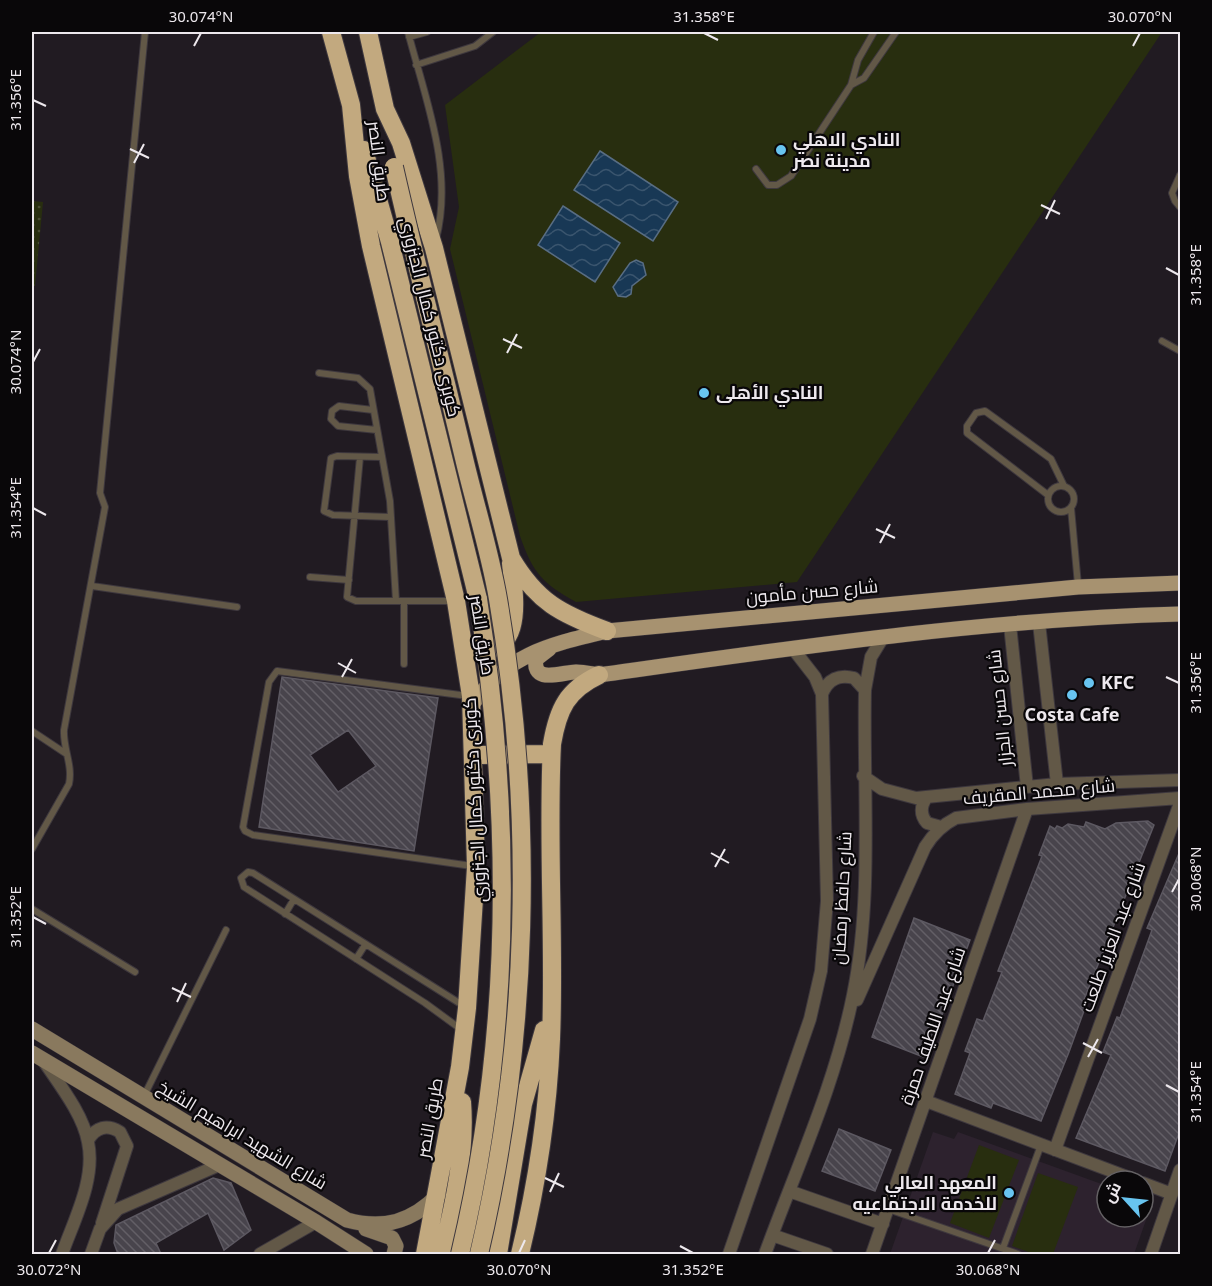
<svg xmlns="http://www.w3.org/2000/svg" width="1212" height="1286" viewBox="0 0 1212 1286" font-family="'Noto Sans',Cairo,sans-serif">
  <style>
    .built { fill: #2d222e }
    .grass { fill: url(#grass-dots) }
    .garden { fill: #282e0f }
    .water { fill: url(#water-waves); stroke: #586d83; stroke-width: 1.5 }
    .building { fill: url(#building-back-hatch); stroke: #5c5861; stroke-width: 1.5; fill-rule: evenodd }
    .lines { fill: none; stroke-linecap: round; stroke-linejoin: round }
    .lane-casing { stroke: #3e383e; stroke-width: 8 }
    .street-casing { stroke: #3e383e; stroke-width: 14 }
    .secondary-casing { stroke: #3e383e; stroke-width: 16 }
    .primary-casing { stroke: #3e383e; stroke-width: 16 }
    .highway-casing { stroke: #3e383e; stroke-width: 20 }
    .lane { stroke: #625847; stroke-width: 6 }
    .street { stroke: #625847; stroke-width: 12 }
    .secondary { stroke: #89795e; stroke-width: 15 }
    .primary { stroke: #a79270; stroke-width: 15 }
    .highway { stroke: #c2a97f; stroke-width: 18 }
    .highway-bridge-casing { stroke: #3e383e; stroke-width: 20; stroke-linecap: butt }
    .highway-bridge { stroke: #c2a97f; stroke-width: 18 }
    .ticks { fill: none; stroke: #ede8ed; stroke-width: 2 }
    .poi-dot { fill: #68c4f0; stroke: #090709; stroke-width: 2 }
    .labels { text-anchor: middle; stroke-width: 4.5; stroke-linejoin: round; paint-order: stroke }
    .poi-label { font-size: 18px; font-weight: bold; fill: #ede8ed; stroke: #090709; text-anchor: start }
    .street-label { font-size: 18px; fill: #ede8ed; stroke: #090709 }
    .neatline { fill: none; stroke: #ede8ed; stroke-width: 2 }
    .ticks-label { font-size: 15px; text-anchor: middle; fill: #ede8ed }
  </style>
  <defs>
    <pattern id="grass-dots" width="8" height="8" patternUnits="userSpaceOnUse" patternTransform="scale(1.5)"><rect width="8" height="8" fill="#282e0f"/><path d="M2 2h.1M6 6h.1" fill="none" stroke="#484c32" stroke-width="1.8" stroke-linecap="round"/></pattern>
    <pattern id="water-waves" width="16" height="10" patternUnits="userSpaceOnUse" patternTransform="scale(1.5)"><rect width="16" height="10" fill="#183855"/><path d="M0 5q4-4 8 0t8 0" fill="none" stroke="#3a556e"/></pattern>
    <pattern id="building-back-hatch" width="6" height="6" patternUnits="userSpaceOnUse" patternTransform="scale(1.5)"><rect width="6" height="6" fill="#48444c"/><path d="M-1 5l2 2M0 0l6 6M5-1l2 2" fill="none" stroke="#635f66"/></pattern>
  </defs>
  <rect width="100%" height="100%" fill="#211b22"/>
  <path class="built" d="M933,1132L954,1139L958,1132L1107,1186V1217H1143V1200L1152,1203L1134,1254H890Z"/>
  <path class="grass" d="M32,201L43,202L35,286H32Z"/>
  <path class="garden" d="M541,32H1162L797,582L576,602C542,583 533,573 520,536L450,249L459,207L445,105Z
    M979,1145L1019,1160L989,1238L950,1223Z
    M1038,1173L1078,1187L1053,1254H1034L1012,1246Z"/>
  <path class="water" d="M600,151L678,202L653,241L574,190Z
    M563,206L620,243L595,282L538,245Z
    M636,260L643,263L646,275L632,286L631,294L626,297L618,296L613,287L630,263Z"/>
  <path class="building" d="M282,677L438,698L414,851L259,827ZM348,730L376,766L338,792L310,755Z
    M1148,821L1154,825L1081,1007L1085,1008L1069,1052L1041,1121L993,1103L991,1108L955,1094L970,1053L965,1051L977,1019L983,1021L1002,972L998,971L1042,856L1039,855L1050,826L1055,829L1057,826L1062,828L1068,824L1084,827L1086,822L1105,829L1116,823Z
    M1180,851V1130L1165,1171L1076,1138L1111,1055L1103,1052L1117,1017L1120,1018L1152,930L1147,928Z
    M914,918L970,940L926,1058L872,1037Z
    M839,1129L891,1150L875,1191L822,1171Z
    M213,1178L231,1183L251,1230L224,1250L208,1213L156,1243L161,1254H118L114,1243L116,1225Z"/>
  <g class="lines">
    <g class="lane-casing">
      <path id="lane" d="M408,32C425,98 454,170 436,239
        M409,37L427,32
        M416,65L475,46L493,32
        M851,85L864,78L896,32
        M756,169L768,185H777L791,176L851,85L858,60L874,32
        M1180,175L1172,193L1175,201L1180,207
        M1162,341L1180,351
        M319,373L358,378L370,389L390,501L396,601
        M373,410L339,406L332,411L331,419L338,426L377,430
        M360,457L347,597L356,601H454
        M382,457L337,456L331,458L324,511L333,515L390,517
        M1048 499a13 13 0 1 1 26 0a13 13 0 1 1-26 0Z
        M1048,495L967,433V426L976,413L985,411L1051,459L1064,486
        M1071,508L1078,585
        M310,577L349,580
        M92,586L237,607
        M404,601V664
        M468,696L277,671L269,682L243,827L245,831L253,835L472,866
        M32,731L65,753
        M32,849L69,784C73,765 63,749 64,730L105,507L100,493L145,32
        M32,909L135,972
        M285,914L294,899
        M356,959L365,945
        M462,1030L425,1003L244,887L241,878L248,872L253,873L464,1006
        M144,1096L226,930
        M888,1209L1018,1254
        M1003,1248L1041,1145"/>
    </g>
    <g class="street-casing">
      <path id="street" d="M1039,623L1057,784
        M1010,625L1027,787
        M822,694C828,679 839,674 854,678L865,690
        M863,776L882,789L916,798L1057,784L1180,780
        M927,797C920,806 920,815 927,823L941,827
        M857,1000L925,847C933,834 942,825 956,818L1027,809L1180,798
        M43,1060C59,1084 83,1114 88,1142C96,1179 74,1220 62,1254
        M926,1101L1138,1181
        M88,1140C96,1127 107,1124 120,1132L127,1146L102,1223
        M1055,1150L1180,803
        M1143,1183L1172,1194
        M789,1191L883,1224
        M772,1235L827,1254
        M91,1254L100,1229L118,1209L219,1165
        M260,1254L316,1222
        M729,1254L810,1019L821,971L827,901L822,694L815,677L794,650
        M765,1254C796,1169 835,1085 853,995C873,897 863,790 865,690L871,657L882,639
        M872,1254L1027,809
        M1151,1254L1180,1170"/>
    </g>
    <g class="secondary-casing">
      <path id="secondary" d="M32,1029L347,1220C383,1230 412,1222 438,1195
        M32,1053L316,1222L366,1254
        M366,1229L392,1238L396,1246L394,1254"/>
    </g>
    <g class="primary-casing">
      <path id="primary" d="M549,649L536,659C532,685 562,672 576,672C584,672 592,674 599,675C791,648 986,619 1180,614
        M471,706C508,653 549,645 607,631L1078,587L1180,583"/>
    </g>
    <g class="highway-casing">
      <path id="highway" d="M331,32L351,105L358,176L371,246L456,601L471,696L476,867L467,1008L460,1067L425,1254
        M368,32L385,109L401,143L434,248L511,558C537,602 561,614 607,631
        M364,150L390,242L478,599
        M471,650C526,656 514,598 511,563
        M481,755L551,754
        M442,1254C454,1205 466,1152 462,1102
        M498,1254L523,1104L544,1030
        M520,1254C537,1184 548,1111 551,1039C555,941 547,842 552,744C558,709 567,690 599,675"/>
    </g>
    <use href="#lane" class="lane"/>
    <use href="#street" class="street"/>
    <use href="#secondary" class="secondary"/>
    <use href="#primary" class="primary"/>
    <use href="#highway" class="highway"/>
    <g class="highway-bridge-casing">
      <path id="highway-bridge" d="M394,167C416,264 441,361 464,458C475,505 490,552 498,599C535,816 529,1039 479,1254
        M460,1254C511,1039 513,817 478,599"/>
    </g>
    <use href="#highway-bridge" class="highway-bridge"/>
  </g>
  <path class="ticks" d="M704,33L718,40M194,46L201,33M1133,46L1140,33M33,100L46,106M130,149L149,158M134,163L144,144M1041,205L1060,214M1046,219L1055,200M1166,268L1179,275M503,339L522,348M507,353L517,334M33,362L40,349M33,508L46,515M876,529L895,538M880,543L890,524M338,663L356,673M342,677L352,659M1166,677L1179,683M711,853L729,863M715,867L725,849M1172,892L1179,879M33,917L46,924M172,988L191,997M177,1002L186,983M1083,1043L1102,1053M1088,1057L1098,1039M1166,1085L1179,1092M545,1178L564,1187M550,1192L559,1173M680,1246L693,1253M49,1253L56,1240M519,1253L525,1240M988,1253L995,1240"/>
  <g class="poi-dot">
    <circle cx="781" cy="150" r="6"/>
    <circle cx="704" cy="393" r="6"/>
    <circle cx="1089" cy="683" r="6"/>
    <circle cx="1072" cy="695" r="6"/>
    <circle cx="1009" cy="1193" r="6"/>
  </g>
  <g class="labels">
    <g class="poi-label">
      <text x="793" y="146">النادي الاهلي<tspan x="793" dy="21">مدينة نصر</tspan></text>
      <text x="716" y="399">النادي الأهلى</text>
      <text x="1101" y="689">KFC</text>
      <text x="1072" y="721" text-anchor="middle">Costa Cafe</text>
      <text x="997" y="1189" text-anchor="end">المعهد العالي<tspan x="997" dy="21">للخدمة الاجتماعيه</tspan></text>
    </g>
    <g class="street-label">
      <text transform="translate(379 161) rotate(83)" y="6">طريق النصر</text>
      <text transform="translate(430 317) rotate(76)" y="6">كوبرى دكتور كمال الجنزوري</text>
      <text transform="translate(812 592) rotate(-5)" y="6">شارع حسن مأمون</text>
      <text transform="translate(482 635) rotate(81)" y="6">طريق النصر</text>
      <text transform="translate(1000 708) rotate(-96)" y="6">شارع حسن الجزار</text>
      <text transform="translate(1039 792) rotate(-5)" y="6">شارع محمد المقريف</text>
      <text transform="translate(475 800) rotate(-93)" y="6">كوبرى دكتور كمال الجنزوري</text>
      <text transform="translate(842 898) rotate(-87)" y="6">شارع حافظ رمضان</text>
      <text transform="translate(1113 937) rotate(-70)" y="6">شارع عبد العزيز طلعت</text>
      <text transform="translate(933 1026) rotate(-71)" y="6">شارع عبد اللطيف حمزة</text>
      <text transform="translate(430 1118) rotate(-80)" y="6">طريق النصر</text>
      <text transform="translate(242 1135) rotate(31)" y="6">شارع الشهيد ابراهيم الشيخ</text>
    </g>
  </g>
  <rect width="1212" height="1286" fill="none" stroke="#090709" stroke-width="66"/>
  <g transform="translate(1125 1199) rotate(297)"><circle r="28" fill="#090709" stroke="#646164" stroke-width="1.5"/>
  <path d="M0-4.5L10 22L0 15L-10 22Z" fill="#68c4f0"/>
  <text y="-9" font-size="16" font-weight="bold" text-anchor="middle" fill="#ede8ed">ش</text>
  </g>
  <rect x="33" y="33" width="1146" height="1220" class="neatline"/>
  <g class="ticks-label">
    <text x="201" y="22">30.074°N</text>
    <text x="704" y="22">31.358°E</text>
    <text x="1140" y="22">30.070°N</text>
    <text transform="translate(16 100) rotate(-90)" y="5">31.356°E</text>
    <text transform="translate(1196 275) rotate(-90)" y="5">31.358°E</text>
    <text transform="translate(16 362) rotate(-90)" y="5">30.074°N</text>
    <text transform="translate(16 508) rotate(-90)" y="5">31.354°E</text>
    <text transform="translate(1196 683) rotate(-90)" y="5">31.356°E</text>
    <text transform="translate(1196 879) rotate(-90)" y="5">30.068°N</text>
    <text transform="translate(16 917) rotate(-90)" y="5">31.352°E</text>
    <text transform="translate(1196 1092) rotate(-90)" y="5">31.354°E</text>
    <text x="49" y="1275">30.072°N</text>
    <text x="519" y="1275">30.070°N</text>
    <text x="693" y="1275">31.352°E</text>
    <text x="988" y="1275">30.068°N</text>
  </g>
</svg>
